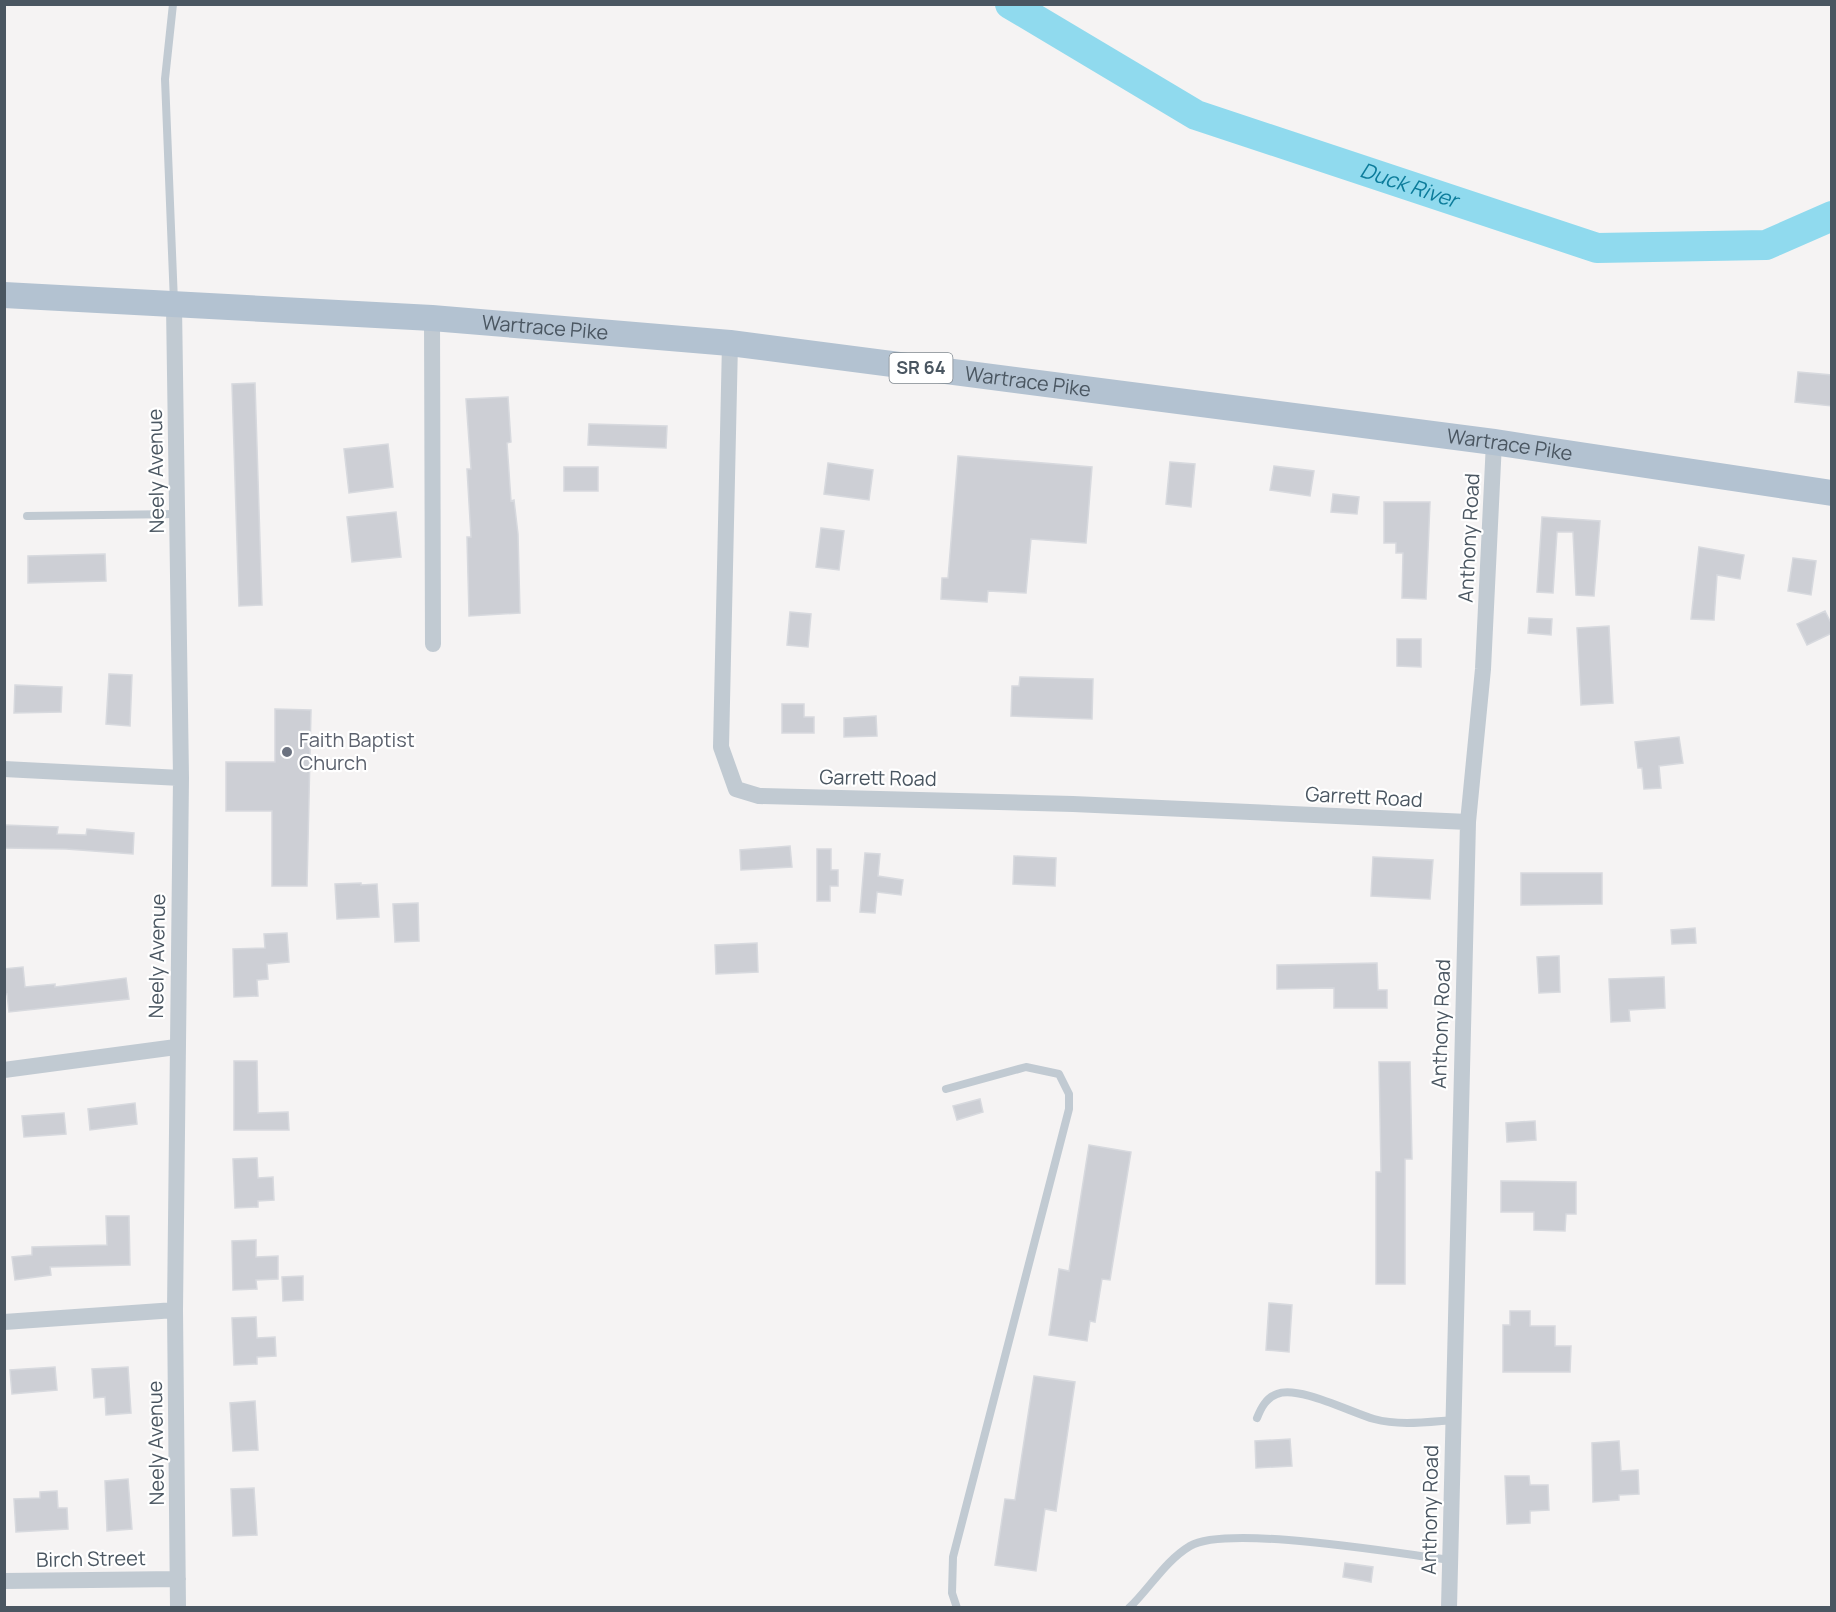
<svg xmlns="http://www.w3.org/2000/svg" width="1836" height="1612" viewBox="0 0 1836 1612" font-family="Manrope,sans-serif">
  <style>
    .lines { fill: none; stroke-linecap: round; stroke-linejoin: round }
    .river { stroke: #90daee; stroke-width: 30 }
    .building { fill: #cdcfd5; stroke: #d7d9de; stroke-width: 1.5 }
    .lane { stroke: #c1cad2; stroke-width: 8 }
    .street { stroke: #c1cad2; stroke-width: 16 }
    .primary { stroke: #b3c2d1; stroke-width: 26 }
    .worship-dot { fill: #6b7280; stroke: #fff; stroke-width: 2 }
    .labels { text-anchor: middle; stroke-width: 4.5; stroke-linejoin: round; paint-order: stroke }
    .shield { fill: #fff; stroke: #808990; stroke-width: 1.5 }
    .shield-label { font-size: 18px; font-weight: bold; fill: #4a5661 }
    .street-label { font-size: 20px; fill: #4a5661; stroke: #fff }
    .worship-label { font-size: 20px; fill: #5b616d; stroke: #fff; text-anchor: start }
    .water-label { font-size: 21px; font-style: italic; fill: #0c7c9b; stroke: #fff }
  </style>
  <rect width="100%" height="100%" fill="#f5f3f3"/>
  <g class="lines">
    <path class="river" id="s1" d="M1010,4L1196,115L1597,248L1766,245L1832,216"/>
  </g>
  <path class="building" d="M1798,372L1832,375V406L1795,402Z
    M255,383L262,605L239,606L232,384Z
    M508,397L511,442L507,443L511,501L514,500L518,534L520,613L469,616L467,537H471L467,469H471L466,399Z
    M589,424L667,426L666,448L588,445Z
    M388,444L393,487L349,493L344,449Z
    M958,456L1092,467L1086,543L1031,539L1026,593L988,591L987,602L941,599L942,578H948Z
    M1170,462L1195,464L1191,507L1166,504Z
    M828,463L873,470L869,500L824,494Z
    M1274,466L1314,471L1310,496L1270,490Z
    M564,467H598V491H564Z
    M1333,494L1359,497L1357,514L1331,512Z
    M1384,502H1430L1426,599L1402,598L1403,553H1396V543H1384Z
    M396,512L401,557L352,562L347,517Z
    M1542,517L1600,521L1594,596L1576,595L1573,532H1557L1553,593L1537,592Z
    M821,528L844,531L839,570L816,567Z
    M1699,547L1744,555L1740,579L1717,575L1714,620L1691,619Z
    M105,554L106,581L28,583V556Z
    M1793,558L1816,561L1811,595L1788,591Z
    M1825,611L1832,625V633L1807,645L1797,624Z
    M790,612L811,614L808,647L787,645Z
    M1529,618L1552,619L1551,635L1528,633Z
    M1609,626L1613,703L1581,705L1577,628Z
    M1397,639H1421V667L1397,666Z
    M109,674L132,675L130,726L106,724Z
    M1020,677L1093,679L1092,719L1011,716L1012,686H1019Z
    M15,685L62,687L61,712L14,713Z
    M782,704H804V717H814V733H782Z
    M275,709L311,710L307,886H272V811H226V762H275Z
    M876,716L877,736L844,737V718Z
    M1679,737L1683,763L1659,766L1661,788L1644,789L1642,768H1638L1635,742Z
    M4,825L58,827L57,834L86,835L87,829L134,833L133,854L66,849L4,848Z
    M790,846L792,867L741,870L740,850Z
    M817,849H831V870H838V886H830V901H817Z
    M865,853L880,854L878,876L903,880L901,895L877,892L875,913L860,912Z
    M1014,856L1056,858L1055,886L1013,884Z
    M1373,857L1433,860L1430,899L1371,896Z
    M1521,873H1602V904L1521,905Z
    M361,883V885L377,884L379,917L337,919L335,884Z
    M418,903L419,941L395,942L393,904Z
    M1695,928L1696,943L1672,944L1671,930Z
    M287,933L289,962L267,964L268,979L257,980L258,996L234,997L233,949L265,948L264,934Z
    M757,943L758,972L716,974L715,945Z
    M1559,956L1560,992L1539,993L1537,957Z
    M1377,963L1378,990H1387V1008H1334V988L1277,989V965Z
    M23,967L25,987L55,984V987L126,978L129,999L9,1012L7,994L4,995V969Z
    M1664,977L1665,1008L1629,1010L1630,1021L1611,1022L1609,979Z
    M234,1061H257L258,1113L288,1112L289,1130H234Z
    M1379,1062H1410L1412,1159H1405V1284H1376V1172H1381Z
    M980,1099L983,1112L957,1120L953,1106Z
    M135,1103L137,1124L90,1130L88,1109Z
    M64,1113L66,1134L24,1137L22,1116Z
    M1535,1121L1536,1140L1507,1142L1506,1123Z
    M1089,1145L1131,1152L1110,1280L1102,1279L1095,1322L1090,1321L1087,1341L1049,1335L1059,1269L1069,1271Z
    M257,1158L258,1178L273,1177L274,1200L258,1201V1207L235,1208L233,1159Z
    M1501,1181L1576,1182V1214H1566L1565,1231L1534,1230V1212H1501Z
    M106,1216H129L130,1265L50,1267L51,1275L15,1280L12,1257L32,1255V1247L107,1245Z
    M256,1240V1257L278,1256V1279L256,1280L257,1289L233,1290L232,1241Z
    M303,1276V1300L283,1301L282,1277Z
    M1269,1303L1292,1305L1289,1352L1266,1350Z
    M1510,1311H1530V1326H1555V1346H1571L1570,1372H1503V1325H1510Z
    M256,1317L257,1338L275,1337L276,1356L257,1357V1364L234,1365L232,1318Z
    M55,1367L57,1390L12,1394L10,1370Z
    M128,1367L131,1413L106,1415L105,1397L94,1398L92,1369Z
    M1034,1376L1075,1382L1056,1511L1045,1509L1036,1571L995,1565L1005,1499L1015,1500Z
    M255,1401L258,1450L233,1451L230,1403Z
    M1290,1439L1292,1466L1256,1468L1255,1441Z
    M1619,1441L1621,1471L1638,1470L1639,1494L1619,1495V1500L1593,1502L1592,1443Z
    M1505,1476H1529L1530,1485H1548L1549,1510L1530,1511V1523L1507,1524Z
    M128,1479L132,1529L107,1531L105,1481Z
    M254,1488L257,1535L233,1536L231,1489Z
    M57,1491L58,1508H67L68,1529L16,1532L14,1499L40,1498V1492Z
    M1345,1563L1373,1567L1371,1582L1343,1577Z"/>
  <g class="lines">
    <path class="lane" d="M173,4L165,79L174,302
      M27,516L177,514
      M946,1089L1026,1067L1059,1074L1069,1094V1109L953,1557L952,1593L957,1608
      M1257,1418C1261,1408 1266,1398 1277,1394C1298,1385 1352,1413 1374,1419C1399,1426 1427,1422 1453,1420
      M1129,1608C1150,1588 1165,1561 1190,1546C1228,1524 1400,1554 1450,1560"/>
    <path class="street" d="M174,306L181,778L175,1310L178,1608
      M432,318L433,644
      M730,343L721,747L736,789L759,796L1073,804L1468,822
      M4,769L181,778
      M4,1070L176,1047
      M4,1322L175,1310
      M4,1581L178,1579
      M1449,1608L1468,822L1483,669L1494,442"/>
    <path class="primary" id="s2" d="M4,295L432,318L730,343L1494,442L1832,493"/>
  </g>
  <circle class="worship-dot" cx="287" cy="752" r="6"/>
  <g class="labels">
    <rect class="shield" x="889.5" y="353" width="63" height="30" rx="4.5"/>
    <g class="shield-label">
      <text x="921" y="374">SR 64</text>
    </g>
    <g class="street-label">
      <text dy="7" stroke="none"><textPath href="#s2" startOffset="542">Wartrace Pike</textPath></text>
      <text dy="7" stroke="none"><textPath href="#s2" startOffset="1028">Wartrace Pike</textPath></text>
      <text dy="7" stroke="none"><textPath href="#s2" startOffset="1514">Wartrace Pike</textPath></text>
      <text transform="translate(156 471) rotate(-91)" y="7">Neely Avenue</text>
      <text transform="translate(1469 538) rotate(-87)" y="7">Anthony Road</text>
      <text transform="translate(878 778) rotate(1)" y="7">Garrett Road</text>
      <text transform="translate(1364 797) rotate(3)" y="7">Garrett Road</text>
      <text transform="translate(157 956) rotate(-89)" y="7">Neely Avenue</text>
      <text transform="translate(1441 1024) rotate(-88)" y="7">Anthony Road</text>
      <text transform="translate(156 1443) rotate(-91)" y="7">Neely Avenue</text>
      <text transform="translate(1430 1510) rotate(-89)" y="7">Anthony Road</text>
      <text transform="translate(91 1559) rotate(-1)" y="7">Birch Street</text>
    </g>
    <g class="worship-label">
      <text x="299" y="747">Faith Baptist<tspan x="299" dy="23">Church</tspan></text>
    </g>
    <g class="water-label">
      <text dy="7" stroke="none"><textPath href="#s1" startOffset="441">Duck River</textPath></text>
    </g>
  </g>
  <rect width="1836" height="1612" fill="none" stroke="#4a5661" stroke-width="12"/>
</svg>
